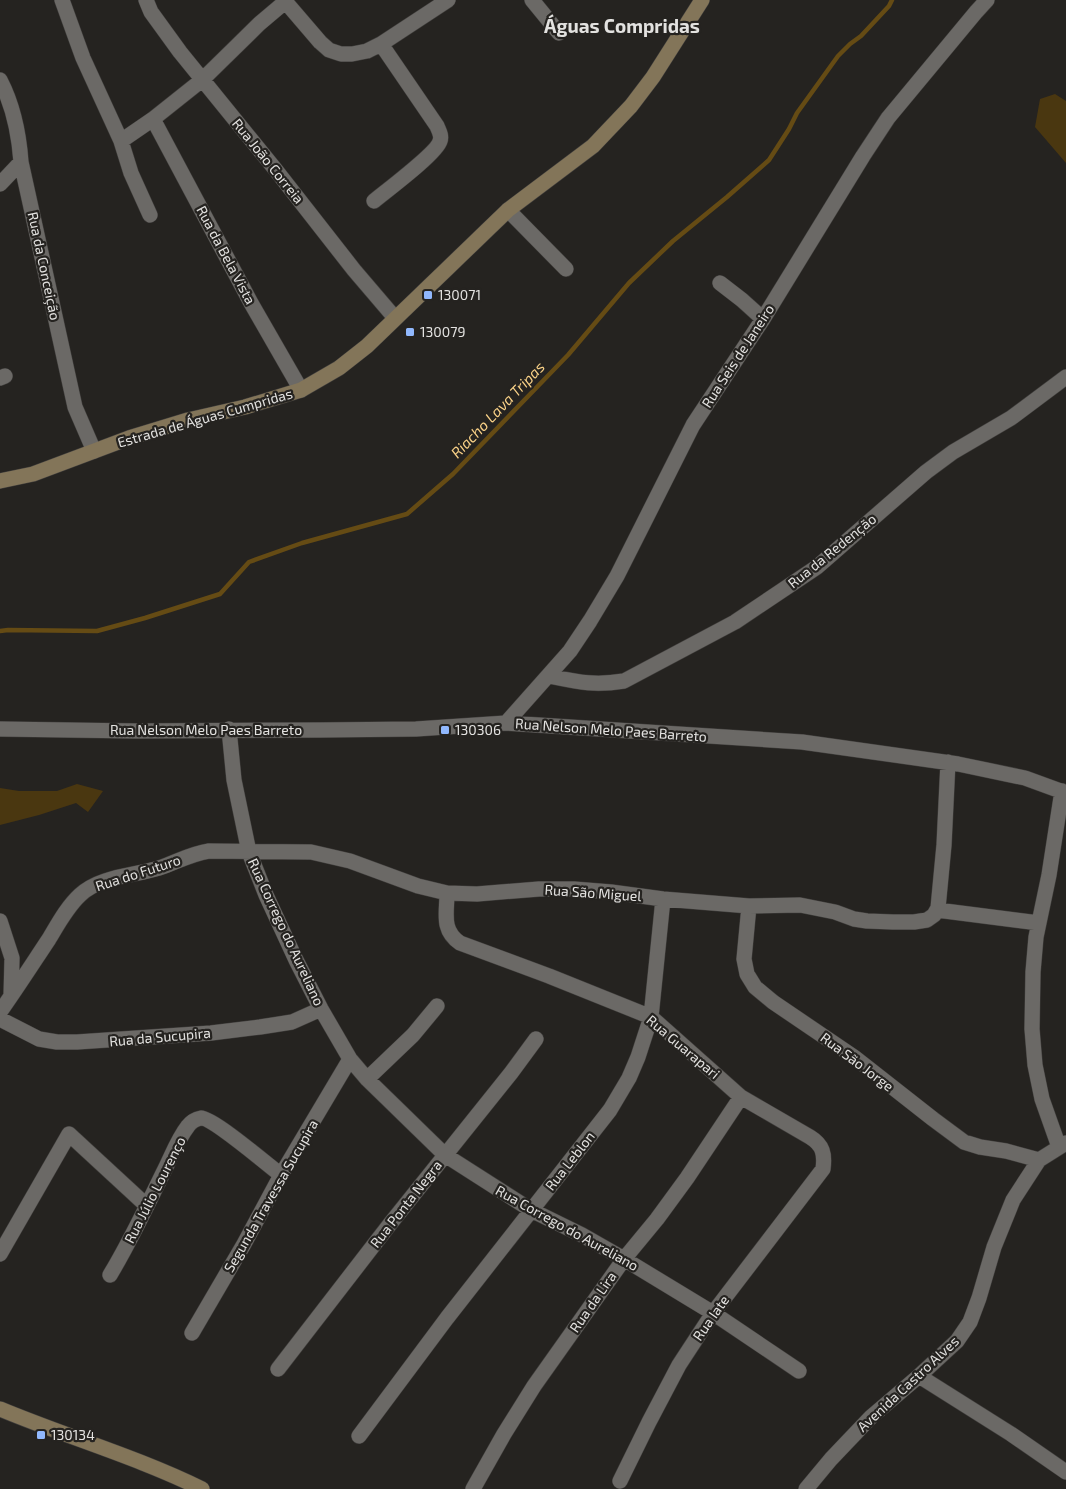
<svg xmlns="http://www.w3.org/2000/svg" width="1066" height="1489" viewBox="0 0 1066 1489" font-family="'Exo 2',sans-serif">
  <style>
    .green { fill: #4a3710 }
    .lines { fill: none; stroke-linecap: round; stroke-linejoin: round }
    .stream { stroke: #654b14; stroke-width: 4.5 }
    .street-casing { stroke: #413f3d; stroke-width: 16 }
    .secondary-casing { stroke: #413f3d; stroke-width: 16 }
    .street { stroke: #6b6966; stroke-width: 15 }
    .secondary { stroke: #837559; stroke-width: 15 }
    .poi-dot { fill: #91b8fd; stroke: #252320; stroke-width: 2 }
    .labels { text-anchor: middle; stroke-width: 4.5; stroke-linejoin: round; paint-order: stroke }
    .street-label { font-size: 14px; fill: #e3e2e0; stroke: #252320 }
    .poi-label { font-size: 14px; fill: #e3e2e0; stroke: #252320; text-anchor: start }
    .water-label { font-size: 15px; font-style: italic; fill: #f9d187; stroke: #252320 }
    .district-label { font-size: 19px; font-weight: bold; fill: #e3e2e0; stroke: #252320 }
  </style>
  <rect width="100%" height="100%" fill="#252320"/>
  <path class="green" d="M1055,94L1066,101V163L1035,127L1040,99Z
    M77,784L103,791L88,812L76,803L39,815L0,825V788L19,791H57Z"/>
  <g class="lines">
    <path class="stream" d="M0,631L8,630L97,631L145,618L220,594L249,562L302,543L407,514L453,474L568,355L629,283L673,241L727,197L769,160L789,129L797,113L838,56L850,44L861,36L889,6L892,0"/>
    <g class="street-casing">
      <path id="street" d="M62,0L83,58L121,141L131,173L150,215
        M146,0L151,12L180,52L275,169L354,270L395,318
        M284,0L320,42L329,50L341,54H352L367,51L381,44L448,0
        M532,0L559,33
        M0,80C13,105 19,134 21,162L75,407L94,451
        M153,119L251,303L301,390
        M121,141L153,119L202,80L259,24L285,2
        M0,184L21,162
        M374,201C386,191 437,153 440,141C442,136 439,131 437,126L381,44
        M508,210L566,269
        M720,283L742,300L763,319
        M0,378L5,376
        M549,676C578,682 594,686 624,681L735,622L817,567L926,472L953,452L1011,418L1066,377
        M506,723L570,651L590,621L617,576L693,425L763,319L863,156L888,118L976,12L987,0
        M0,729L136,731L321,730L416,729L506,723L802,742L958,764L1025,778L1066,793
        M229,729L234,780L249,852L266,895L296,960L321,1009L350,1059L367,1079L445,1155L531,1210L582,1235L624,1259L713,1313L799,1371
        M447,893C447,913 441,930 460,943L549,976L651,1017L741,1097L810,1137C823,1145 825,1154 823,1169L713,1313L679,1365L649,1422L620,1481
        M749,906L744,959L747,974L755,987L773,1002L854,1057L933,1119L964,1142L980,1147L1006,1151L1039,1160
        M937,910L1039,923
        M0,921L12,958L11,996
        M0,1012C17,988 33,963 49,939C58,924 67,907 80,895C100,876 134,876 159,868C177,862 190,854 209,851L311,852L350,861L418,886L447,893L477,894L539,889H574L611,892L663,899L749,906L800,905L835,912L854,919L867,921L893,922H914L927,920L934,915L938,908L944,845L948,762
        M0,1019L39,1039L57,1042H77L211,1033L260,1027L292,1022L321,1009
        M367,1079L413,1035L437,1006
        M1059,1147L1042,1099L1035,1065L1032,1029L1033,972L1036,937L1049,875L1062,791
        M0,1254L69,1134L147,1206
        M110,1275C130,1242 146,1208 163,1173C171,1158 177,1140 188,1126C191,1122 196,1119 201,1118C213,1118 268,1165 281,1175
        M192,1333L244,1244L281,1175L350,1059
        M278,1369L390,1224L511,1073L536,1039
        M919,1376L1011,1434L1066,1472
        M359,1436L447,1318L610,1110L629,1078L638,1057L651,1017L663,899
        M473,1489L504,1434L534,1386L624,1259L657,1219L687,1178L741,1097
        M806,1489L831,1459L871,1417L919,1376L957,1341L970,1322L979,1298L994,1247L1013,1200L1039,1160L1066,1143"/>
    </g>
    <g class="secondary-casing">
      <path id="secondary" d="M0,481L33,474L129,438L188,420L245,407L301,390L339,368L367,346L508,210L593,146L631,106L653,77L702,0
        M0,1409C67,1437 137,1457 202,1489"/>
    </g>
    <use href="#street" class="street"/>
    <use href="#secondary" class="secondary"/>
  </g>
  <g class="poi-dot">
    <rect x="423" y="290" width="10" height="10" rx="2.5"/>
    <rect x="405" y="327" width="10" height="10" rx="2.5"/>
    <rect x="440" y="725" width="10" height="10" rx="2.5"/>
    <rect x="36" y="1430" width="10" height="10" rx="2.5"/>
  </g>
  <g class="labels">
    <g class="street-label">
      <text transform="translate(268 161) rotate(51)" y="5">Rua João Correia</text>
      <text transform="translate(226 255) rotate(62)" y="5">Rua da Bela Vista</text>
      <text transform="translate(44 266) rotate(78)" y="5">Rua da Conceição</text>
      <text transform="translate(738 356) rotate(-57)" y="5">Rua Seis de Janeiro</text>
      <text transform="translate(205 418) rotate(-16)" y="5">Estrada de Águas Cumpridas</text>
      <text transform="translate(832 551) rotate(-39)" y="5">Rua da Redenção</text>
      <text x="206" y="735">Rua Nelson Melo Paes Barreto</text>
      <text transform="translate(611 730) rotate(4)" y="5">Rua Nelson Melo Paes Barreto</text>
      <text transform="translate(138 873) rotate(-18)" y="5">Rua do Futuro</text>
      <text transform="translate(593 893) rotate(4)" y="5">Rua São Miguel</text>
      <text transform="translate(286 932) rotate(65)" y="5">Rua Corrego do Aureliano</text>
      <text transform="translate(160 1037) rotate(-5)" y="5">Rua da Sucupira</text>
      <text transform="translate(683 1047) rotate(40)" y="5">Rua Guarapari</text>
      <text transform="translate(857 1062) rotate(37)" y="5">Rua São Jorge</text>
      <text transform="translate(570 1161) rotate(-52)" y="5">Rua Leblon</text>
      <text transform="translate(155 1190) rotate(-63)" y="5">Rua Júlio Lourenço</text>
      <text transform="translate(271 1196) rotate(-60)" y="5">Segunda Travessa Sucupira</text>
      <text transform="translate(406 1204) rotate(-52)" y="5">Rua Ponta Negra</text>
      <text transform="translate(567 1228) rotate(29)" y="5">Rua Corrego do Aureliano</text>
      <text transform="translate(593 1302) rotate(-55)" y="5">Rua da Lira</text>
      <text transform="translate(711 1318) rotate(-55)" y="5">Rua Iate</text>
      <text transform="translate(908 1384) rotate(-43)" y="5">Avenida Castro Alves</text>
    </g>
    <g class="poi-label">
      <text x="438" y="300">130071</text>
      <text x="420" y="337">130079</text>
      <text x="455" y="735">130306</text>
      <text x="51" y="1440">130134</text>
    </g>
    <g class="water-label">
      <text transform="translate(498 410) rotate(-46)" y="5">Riacho Lava Tripas</text>
    </g>
    <g class="district-label">
      <text x="622" y="33">Águas Compridas</text>
    </g>
  </g>
</svg>
